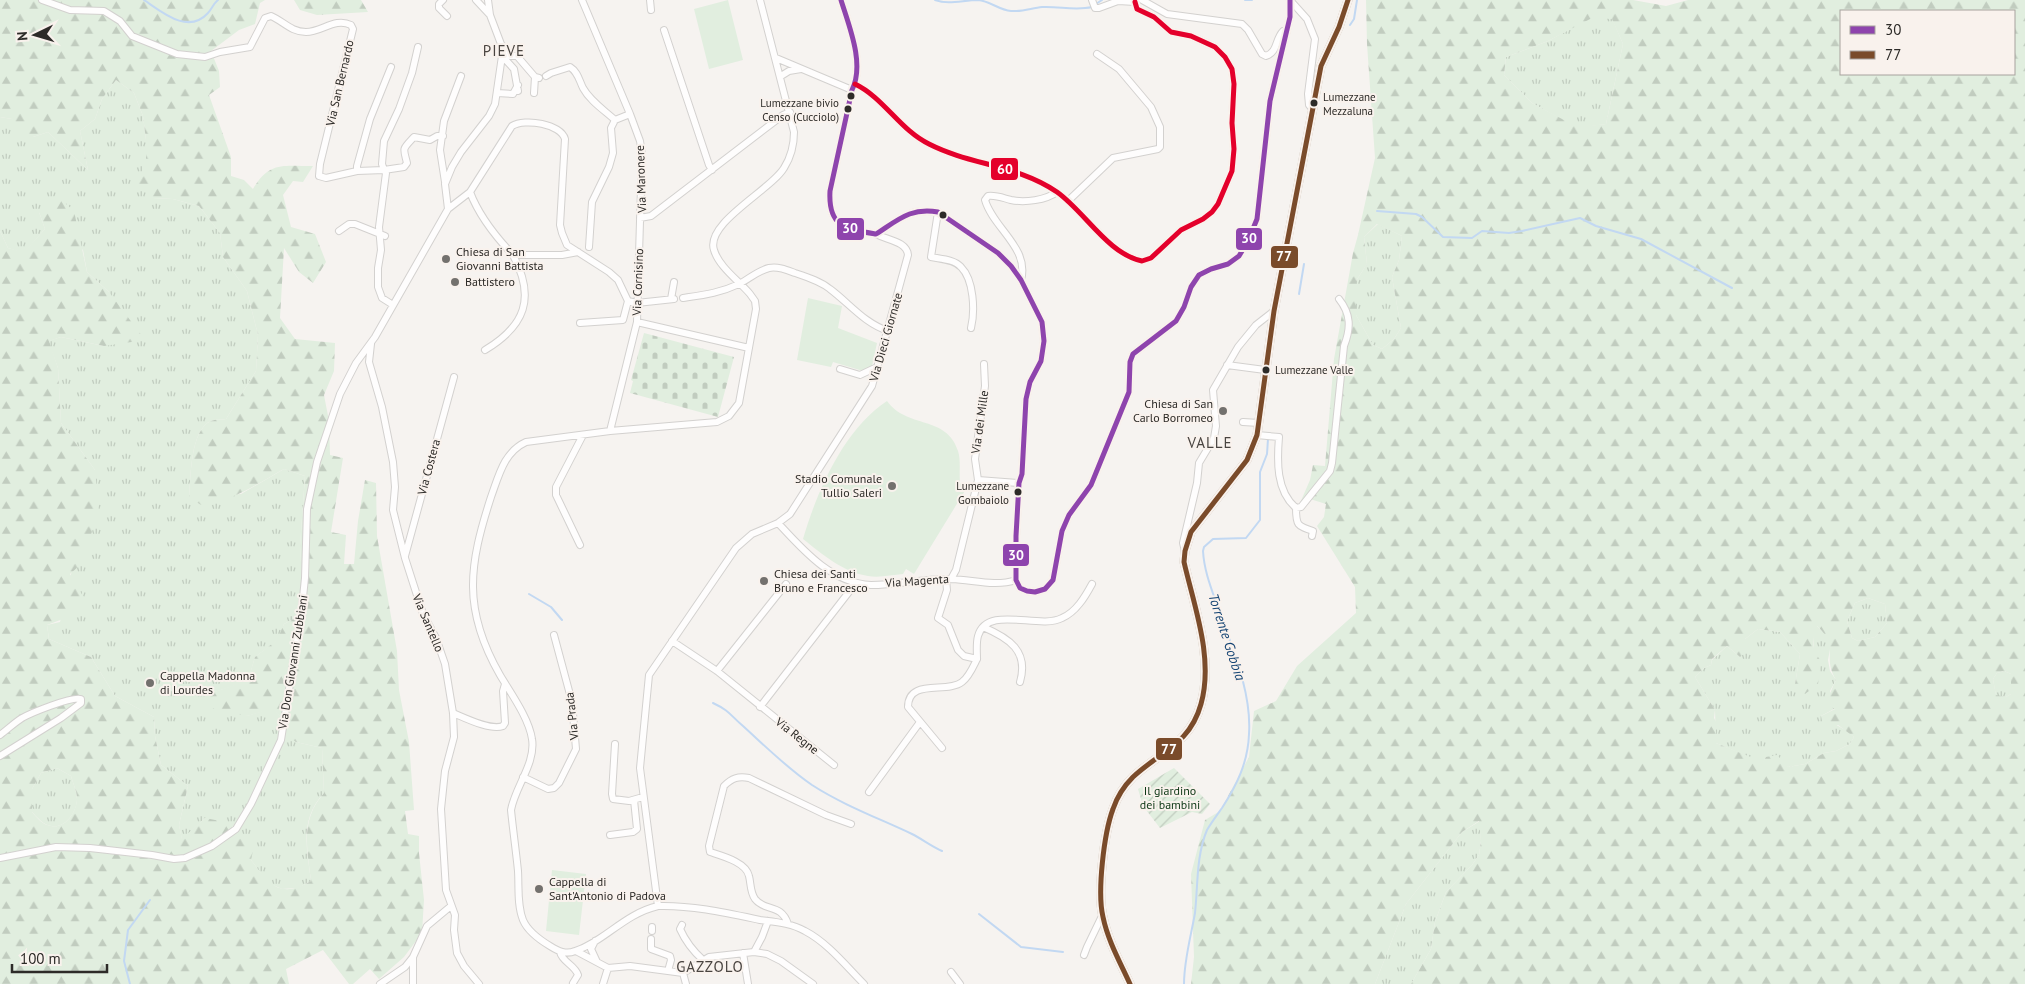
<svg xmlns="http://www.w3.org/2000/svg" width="2025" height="984" viewBox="0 0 2025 984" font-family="'PT Sans',sans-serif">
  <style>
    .grass { fill: url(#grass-tufts) }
    .forest { fill: url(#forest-firs); fill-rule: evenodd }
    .cemetery { fill: url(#cemetery-stones) }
    .garden { fill: url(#garden-furrows) }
    .pitch { fill: #e1eedf }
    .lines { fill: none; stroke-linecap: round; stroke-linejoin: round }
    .stream { stroke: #c2d8f2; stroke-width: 2 }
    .minor-casing { stroke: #d3d1cf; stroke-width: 8 }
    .major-casing { stroke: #c1b8ad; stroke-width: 9 }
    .minor { stroke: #fefdfd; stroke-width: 6 }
    .major { stroke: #f4efe9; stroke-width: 8 }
    .bus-1-casing { stroke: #f9f2ed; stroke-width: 9 }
    .bus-2-casing { stroke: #f9f2ed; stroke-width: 9 }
    .bus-3-casing { stroke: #f9f2ed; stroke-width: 9 }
    .bus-1 { stroke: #8e44ad; stroke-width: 5 }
    .bus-2 { stroke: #7a4b2a; stroke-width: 5 }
    .bus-3 { stroke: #e4002b; stroke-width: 5 }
    .bus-dot { fill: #2d2b28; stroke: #f9f2ed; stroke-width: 2 }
    .poi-dot { fill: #73716e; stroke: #f9f2ed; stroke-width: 2 }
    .labels { text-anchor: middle; stroke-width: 4; stroke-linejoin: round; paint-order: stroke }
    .bus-label { font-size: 11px; fill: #2d2b28; stroke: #f9f2ed; text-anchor: start }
    .street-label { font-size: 12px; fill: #2d2b28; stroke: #f9f2ed }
    .poi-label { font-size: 12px; fill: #2d2b28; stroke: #f9f2ed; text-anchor: start }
    .park-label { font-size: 12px; fill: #0c3714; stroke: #f9f2ed }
    .water-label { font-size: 14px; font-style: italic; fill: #154574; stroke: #f9f2ed }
    .quarter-label { font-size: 15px; letter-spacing: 1px; fill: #494440; stroke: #f9f2ed }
    .line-badge { stroke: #f9f2ed; stroke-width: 2 }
    .badge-label { font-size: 14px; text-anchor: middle; font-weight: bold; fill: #fff }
  </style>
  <defs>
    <pattern id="grass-tufts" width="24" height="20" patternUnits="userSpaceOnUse" patternTransform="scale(1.25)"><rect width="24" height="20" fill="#e1eedf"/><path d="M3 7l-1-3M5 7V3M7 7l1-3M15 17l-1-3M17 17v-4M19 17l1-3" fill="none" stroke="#c1ccbf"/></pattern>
    <pattern id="forest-firs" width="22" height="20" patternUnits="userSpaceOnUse" patternTransform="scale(1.25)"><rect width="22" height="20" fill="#e1eedf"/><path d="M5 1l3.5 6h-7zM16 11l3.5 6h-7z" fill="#c1ccbf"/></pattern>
    <pattern id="cemetery-stones" width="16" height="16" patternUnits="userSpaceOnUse" patternTransform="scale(1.25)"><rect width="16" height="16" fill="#e1eedf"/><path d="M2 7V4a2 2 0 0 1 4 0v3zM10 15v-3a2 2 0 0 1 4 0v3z" fill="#c1ccbf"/></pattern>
    <pattern id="garden-furrows" width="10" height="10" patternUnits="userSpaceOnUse" patternTransform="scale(1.25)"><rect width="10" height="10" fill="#e1eedf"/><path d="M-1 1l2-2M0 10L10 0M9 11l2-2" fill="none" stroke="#c1ccbf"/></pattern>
  </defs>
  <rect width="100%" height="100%" fill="#f6f3f0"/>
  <path class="grass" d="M1592,17L1612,18L1623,44L1606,124L1577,128L1532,103L1504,75L1506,57L1548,41Z
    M116,80L134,93L143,116L146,140V162L153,198L173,199L199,206L220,233L223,257L247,291L258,335L256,371L226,419C222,420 215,419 211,421C190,430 191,477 189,497L241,494L284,469L305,476L300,546L302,579L297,617L284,624L278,640L255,657L248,681L212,693L247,716L272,708L282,718L296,742L322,748L324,793C299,820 307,848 311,881L298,888L282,889L268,883L251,860L205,818L182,840L179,825L188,786L161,765L155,736L154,717L115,696L91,657L49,639L47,625L60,622L95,470L61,423L58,368L48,341L61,337L104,346L109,292L87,272L83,250L39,212L45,229L24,253L8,248L0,231V117L12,119L33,137L48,132L88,170L80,131L95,119L102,99Z
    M1378,224L1402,236L1399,260L1392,277L1401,328L1394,339L1382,349L1373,345L1356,315V281L1367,264L1364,237Z
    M1868,598L1885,604L1887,623L1875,637L1858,641L1852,638L1847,621L1855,603Z
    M1816,625L1826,635L1831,644L1828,660L1830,671L1836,680L1830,691L1836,708L1821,716L1847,731L1854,737L1850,744L1836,751L1824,753L1805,764L1788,767L1766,757L1763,763L1716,743L1715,710L1695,677L1704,668L1711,665L1712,660L1727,646L1740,657L1745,639L1758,629L1780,632L1800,654L1795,684L1814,652L1813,635Z
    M2004,671L2011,674V694L2006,697L1996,696L1993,679L1997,673Z
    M57,768L71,776C73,783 77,792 77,799C77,811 66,829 51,826C43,825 37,817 32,812V789L41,773Z
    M1480,821L1481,841L1479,855L1472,865L1446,892L1435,922L1431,949L1411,984H1375L1406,904L1462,832Z"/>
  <path class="forest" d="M0,0H265L260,3L255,24L239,30L211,51L219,71L220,87L209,95L231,157V176L244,180L253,189C269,161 283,166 313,166L303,182L293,181L283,195L291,227L315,234L326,262L313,283L299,272L284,248L280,318L295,339L335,343L334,371L324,395L329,421L330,455L343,458L331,532L346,535L344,564H354L358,521L365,480L376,483L377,536L397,651L399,690L409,742L414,810L405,811L408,834L419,836V853L424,900L422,933L404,957L379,979L370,969L353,984H349L323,950L286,969L289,984H0V231L8,248L24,252L45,229L39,212L56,195L74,211L87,272L109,292L145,340L104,346L61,337L49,341L58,368L61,423L95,470L99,512L80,565L70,574L84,598L71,616L47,625L49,639L91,657L115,696L154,717L155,736L161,765L188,786L179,825L182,839L205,818L220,821L254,846L251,860C270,885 280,899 311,881C307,848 300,820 324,793L322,748L296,742L284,733L282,718L272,709L247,716L206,707L212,693L248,680L255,657L277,640L284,624L297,617L302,579L300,546L305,476L284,469C257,484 233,501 201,505L189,497C191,477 190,430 211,421C215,419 222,420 226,419L256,371L258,335L247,291L223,257L220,233L199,206L173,199L153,198L137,183L146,162V140L143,116L134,93L116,80L102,99L95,119L80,131L88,170L48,132L33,137L18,138L12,119L0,117ZM57,768L71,776C73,783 77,792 77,798C77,811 66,829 51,826C43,825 37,818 32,812V789L41,773Z
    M294,0H361L368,12L317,15L300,10Z
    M1366,0H1633L1666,6L1688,0H2025V984H1411L1431,949L1435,922L1446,892L1472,865L1479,855L1481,841L1479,821L1462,832L1406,904L1375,984H1191L1194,957L1191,874L1205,820L1220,811L1249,757L1254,711L1276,701L1297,666L1356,613L1355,587L1317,526L1324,517L1326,504L1310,499L1300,503L1310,480L1313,465L1325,466L1334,359L1353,253L1358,235L1375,158L1367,44ZM1841,11H2014V74H1841ZM1592,18L1612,19L1623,44L1606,124L1577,127L1532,103L1504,75L1506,57L1548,41ZM1377,224L1402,236L1399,260L1392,277L1401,328L1394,339L1382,349L1373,345L1356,315V281L1367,264L1364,237ZM1868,598L1885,604L1887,623L1875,637L1858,641L1852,638L1847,621L1855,603ZM1817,626C1841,648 1821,655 1836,680C1831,690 1828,696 1831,707L1835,709L1821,716L1823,725H1838L1854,737L1850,744L1836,751L1824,753L1805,764L1788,767L1777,755L1766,757L1763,762L1716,743V730L1719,727L1714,718L1715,710L1695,677L1704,668L1711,665L1712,659L1727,646L1740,657L1746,651L1745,639L1758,629L1780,632L1800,654L1795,684L1805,694L1818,684L1821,661C1812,650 1811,640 1817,626ZM2004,671L2011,674V694L2006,697L1996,695L1993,679L1997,673Z"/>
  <path class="cemetery" d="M644,333L734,357L718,417L630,393L633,381L631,380Z"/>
  <path class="garden" d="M1174,768L1210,804L1202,814L1192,812L1160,828L1143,806L1138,789Z"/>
  <path class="pitch" d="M728,0L743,60L709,69L694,9Z
    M808,298L842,306L838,328L877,343L872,366L863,371L833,362L831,367L797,360Z
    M887,401C907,429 947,415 958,451C961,460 959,473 960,483L966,489L914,574L906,569L903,574C892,575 879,578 868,576C843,572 822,554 803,539C817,491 844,429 887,401Z
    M552,870L586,874L579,935L546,931Z"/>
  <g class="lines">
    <path class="stream" d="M144,0C162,12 188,35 208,13C212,9 213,4 218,0
      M935,0C949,5 963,0 978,0C990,1 999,10 1011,11C1021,12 1032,8 1042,7C1059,6 1075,11 1092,7
      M1245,0H1252
      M1096,4L1102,0
      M1350,25L1354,19L1357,0
      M1377,211L1416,214L1422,217L1443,237L1472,238L1482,231L1509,233L1522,231L1580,218L1596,226L1641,239L1732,288
      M1299,294L1304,264
      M529,594L551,607L562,620
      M713,703C730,711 730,715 743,726C765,746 787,768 812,785C843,805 878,818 912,834C922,839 931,846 942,851
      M979,914L1021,947L1063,952
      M130,984L124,961L128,930L150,900
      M1184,984C1184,960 1191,936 1195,913C1198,886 1196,856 1207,830C1211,823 1217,815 1222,808C1237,785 1248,762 1249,734C1252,690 1230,643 1216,602C1210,585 1204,569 1203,551L1204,547L1213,539L1246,538L1260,520V472L1267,454L1268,439"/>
    <g class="minor-casing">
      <path id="minor" d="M42,0L70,10L104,11L120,21L132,36L177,54L205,57L220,52L250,47L265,18L271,16C283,21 291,32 306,32C322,32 335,17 351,25L353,29L320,164L319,176L326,178L357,171L384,170L386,173L379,227L381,250L378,268V287L382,298L393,305
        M443,0L439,4V8L447,16
        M476,0L490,15
        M582,0L630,114L640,141L642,154L637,322L749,348
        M650,0L651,10
        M841,0C849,26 865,64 852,90L830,191C828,227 845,229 876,234C898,220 911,207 938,212L998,253L1011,266L1021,280L1042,322L1044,341L1041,361L1030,382L1026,399L1022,474L1019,483L1016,536V580L1020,588L1027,591L1035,592L1045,589L1053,580L1062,531L1069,515L1091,485L1129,392L1130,362L1133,354L1176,321L1184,307L1191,287L1199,275L1211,269L1228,264L1239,256L1248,241L1257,219L1270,101L1290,17V0
        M1092,0L1095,8H1099L1118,1L1135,2
        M1142,0L1167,14L1242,24L1248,30L1262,54L1266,56C1278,52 1275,39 1283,31H1287
        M1290,0L1307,19L1315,39L1308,94L1309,105L1313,110
        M664,30L709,165L712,170
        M502,45L510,56H517L535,77L539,78
        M418,47L412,73L399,109L384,141L382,164L384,170L404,167L407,163C403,147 402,150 414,137L430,140L437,136H443
        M502,56L514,69L518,91
        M776,58L852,90
        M546,76L551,73L570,67C578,72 579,80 583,88C590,101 604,110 615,120L630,114
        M781,76L789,71L801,69
        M855,84C884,98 900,130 929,144C970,165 1018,165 1057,192C1085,212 1108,254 1142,261L1151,258L1181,230L1203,219L1212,212L1218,204L1232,171L1234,149L1232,123L1234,84L1232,69L1225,57L1215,47L1191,36L1171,32L1154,17L1137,9L1135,2
        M497,93L513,94L518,85
        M534,93L535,77
        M357,171V166L370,119L391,67
        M445,182L440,150L444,121L461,76
        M470,192C479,216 495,236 513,255H562L578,252
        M1068,201L1113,158L1158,149L1160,147V127L1151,107L1119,69L1097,54
        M448,209L470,192L512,126C525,118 561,124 565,139L560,225L562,233L567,245L609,272L618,280L628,301L637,303L674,299
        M938,212L931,257C940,259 954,259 961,267C974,280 975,311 971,328
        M640,218L651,216L783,115L790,112
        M339,231L349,224H355L385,236
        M589,247L592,202L609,167L613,153L611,128L615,120
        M1021,280C1030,248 993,228 985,200L988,196C996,195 1003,198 1011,200C1025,203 1046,200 1057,192
        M683,298C703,295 720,293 739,284C749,279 757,271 769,268C778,266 787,270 795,273C807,277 820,281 830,289C850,304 864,323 888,331
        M671,299L674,282
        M580,323L623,320L628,301
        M371,344L369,362L382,407L393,462L395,487L393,510L405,558L423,614L436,638L445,664L453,713L454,737L445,771L441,809L446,890L455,915L454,930L457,953L464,966L479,984
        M485,350C525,326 536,298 513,255
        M1227,365L1265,370
        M840,369L860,375L877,367
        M1243,422L1259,423
        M610,431L637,322
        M1257,435L1279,437C1277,461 1276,491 1296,508C1296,525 1297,526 1313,531L1312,536
        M978,480L1019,483
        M1296,508L1301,507L1330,471L1332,463L1344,346C1351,328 1351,314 1339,299
        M778,523C803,550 831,583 871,585C898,585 925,578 952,579C974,580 995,587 1016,580
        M580,545L556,495V487L583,435
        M1185,551L1183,543L1197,483L1199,463L1214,438L1216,426L1213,390L1238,347L1256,325L1274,311
        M405,556L454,377
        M951,579L956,570L978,480L975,459L985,386L984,364
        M983,627C1009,638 1029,651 1020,682
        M672,641L717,671L834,765
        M977,659C977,652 976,643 978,636C987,604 1039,630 1062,618C1076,612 1085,597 1092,584
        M717,671L786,584
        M760,707L852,588L854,582
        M453,713C465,718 491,731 503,726L505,723L503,691L505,684
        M0,735C7,730 14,723 22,718C31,713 72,696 81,699V703L61,718L0,756
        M615,744L612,794L613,799L629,801L643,797
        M942,748L908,707C908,678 947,694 962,682C969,677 973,667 977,659L964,656L958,650L948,625L938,618L947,590L946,579
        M523,777L548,789L554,788L559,783L576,749L572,702L554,635
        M869,792L920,722
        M610,835L633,832L637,829L634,800
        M0,858L56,847L90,848L152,855L174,859L185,858L212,846L236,829L251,804L281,740L302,607L305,578L307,509L317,462L340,394L356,363L375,337L448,209L445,184L452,167L461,152L489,116L495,104L502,56L501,44L490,15L488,0
        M658,906C624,914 605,941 575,951C566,955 558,951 550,946C540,940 528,932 523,920C517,905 519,887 518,871C516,851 513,830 511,810C515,787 536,763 532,739C529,718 510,692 500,675C462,609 469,565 491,497C499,475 504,452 526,442L610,431L717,422L729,416L739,403L756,309L755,301L750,294C739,281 719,267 714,250C705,223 771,190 784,168C791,157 794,145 794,132L760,0
        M788,924C781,903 765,912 755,899C750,892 751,884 749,876C746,862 722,856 710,852L709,846L724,786C732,778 738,776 749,778L826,815L851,824
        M682,925L680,929C685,940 694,952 703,960
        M652,931V927
        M651,939V949L670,956L671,960L668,971
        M595,941L591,949L597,962
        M576,951L608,968L630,966L683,973
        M560,952C562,962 575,965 578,975L573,983
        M754,952L762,937L768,921
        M743,953L748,984
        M1084,955L1087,947L1102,916
        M413,957V984
        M951,972L960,984
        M683,973L709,957L754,952L767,954L781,961L813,984
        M683,973L686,984
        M380,984L405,967L413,957L427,926L451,906
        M603,984L608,968
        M864,984C846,966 828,943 805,931C791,923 775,922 760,920C727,913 692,905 658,906L640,768L649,675L736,548L752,534L778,523L790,514L872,386L908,255C907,241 886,240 876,234"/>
    </g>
    <g class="major-casing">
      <path id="major" d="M1130,984C1120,962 1108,941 1103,917C1097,892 1104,833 1113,809C1117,797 1124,786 1133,777C1161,751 1190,744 1201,704C1214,658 1194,606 1184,562L1185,551L1191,532L1247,460L1257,435L1274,311L1321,66L1339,27L1348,0"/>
    </g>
    <use href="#minor" class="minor"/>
    <use href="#major" class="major"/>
    <g class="bus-1-casing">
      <path id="bus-1" d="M841,0C849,26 865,64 852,90L830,191C828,227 845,229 876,234C898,220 911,207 938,212L998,253L1011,266L1021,280L1042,322L1044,341L1041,361L1030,382L1026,399L1022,474L1019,483L1016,536V580L1020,588L1027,591L1035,592L1045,589L1053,580L1062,531L1069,515L1091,485L1129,392L1130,362L1133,354L1176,321L1184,307L1191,287L1199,275L1211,269L1228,264L1239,256L1248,241L1257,219L1270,101L1290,17V0"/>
    </g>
    <g class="bus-2-casing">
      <path id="bus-2" d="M1130,984C1120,962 1108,941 1103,917C1097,892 1104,833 1113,809C1117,797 1124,786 1133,777C1161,751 1190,744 1201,704C1214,658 1194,606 1184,562L1185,551L1191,532L1247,460L1257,435L1274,311L1321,66L1339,27L1348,0"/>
    </g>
    <g class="bus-3-casing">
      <path id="bus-3" d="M855,84C884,98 900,130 929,144C970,165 1018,165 1057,192C1085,212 1108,254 1142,261L1151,258L1181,230L1203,219L1212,212L1218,204L1232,171L1234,149L1232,123L1234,84L1232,69L1225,57L1215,47L1191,36L1171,32L1154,17L1137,9L1135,2"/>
    </g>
    <use href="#bus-1" class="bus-1"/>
    <use href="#bus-2" class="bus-2"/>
    <use href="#bus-3" class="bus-3"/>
  </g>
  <g class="bus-dot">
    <circle cx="851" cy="96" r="4.5"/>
    <circle cx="1314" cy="103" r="4.5"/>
    <circle cx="848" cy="109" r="4.5"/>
    <circle cx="943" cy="215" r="4.5"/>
    <circle cx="1266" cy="370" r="4.5"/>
    <circle cx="1018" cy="492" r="4.5"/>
  </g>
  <g class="poi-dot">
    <circle cx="446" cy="259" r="5"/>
    <circle cx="455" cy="282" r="5"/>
    <circle cx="1223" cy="411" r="5"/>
    <circle cx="892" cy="486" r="5"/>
    <circle cx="764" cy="581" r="5"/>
    <circle cx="150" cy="683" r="5"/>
    <circle cx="539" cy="889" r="5"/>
  </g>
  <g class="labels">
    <g class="bus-label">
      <text x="1323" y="101">Lumezzane<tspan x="1323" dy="14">Mezzaluna</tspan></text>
      <text x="839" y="107" text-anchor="end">Lumezzane bivio<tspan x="839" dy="14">Censo (Cucciolo)</tspan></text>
      <text x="1275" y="374">Lumezzane Valle</text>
      <text x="1009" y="490" text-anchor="end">Lumezzane<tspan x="1009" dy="14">Gombaiolo</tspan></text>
    </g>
    <g class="street-label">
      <text transform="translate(340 83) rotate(-77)" y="4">Via San Bernardo</text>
      <text transform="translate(641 179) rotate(-92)" y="4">Via Maronere</text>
      <text transform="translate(638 282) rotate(-88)" y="4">Via Cornisino</text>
      <text transform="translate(886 337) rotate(-74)" y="4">Via Dieci Giornate</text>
      <text transform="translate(980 422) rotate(-82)" y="4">Via dei Mille</text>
      <text transform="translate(429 467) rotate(-75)" y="4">Via Costera</text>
      <text transform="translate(917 581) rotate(-4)" y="4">Via Magenta</text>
      <text transform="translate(428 623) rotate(67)" y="4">Via Santello</text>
      <text transform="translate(293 662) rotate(-81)" y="4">Via Don Giovanni Zubbiani</text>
      <text transform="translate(572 716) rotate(-96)" y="4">Via Prada</text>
      <text transform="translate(797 736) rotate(38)" y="4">Via Regne</text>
    </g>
    <g class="poi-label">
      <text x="456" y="256">Chiesa di San<tspan x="456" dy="14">Giovanni Battista</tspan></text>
      <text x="465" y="286">Battistero</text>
      <text x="1213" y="408" text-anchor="end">Chiesa di San<tspan x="1213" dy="14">Carlo Borromeo</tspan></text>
      <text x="882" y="483" text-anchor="end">Stadio Comunale<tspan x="882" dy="14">Tullio Saleri</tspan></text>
      <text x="774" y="578">Chiesa dei Santi<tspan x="774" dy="14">Bruno e Francesco</tspan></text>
      <text x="160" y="680">Cappella Madonna<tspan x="160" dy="14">di Lourdes</tspan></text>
      <text x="549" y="886">Cappella di<tspan x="549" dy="14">Sant'Antonio di Padova</tspan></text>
    </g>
    <g class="park-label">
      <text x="1170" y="795">Il giardino<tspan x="1170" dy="14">dei bambini</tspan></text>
    </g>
    <g class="water-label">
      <text transform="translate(1227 637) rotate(72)" y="5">Torrente Gobbia</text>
    </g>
    <g class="quarter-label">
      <text x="504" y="56">PIEVE</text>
      <text x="1210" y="448">VALLE</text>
      <text x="710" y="972">GAZZOLO</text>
    </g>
  </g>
  <g class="line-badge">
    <rect x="990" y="157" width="29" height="24" rx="5" fill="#e4002b"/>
    <rect x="836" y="217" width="29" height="24" rx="5" fill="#8e44ad"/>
    <rect x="1235" y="227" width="28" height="24" rx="5" fill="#8e44ad"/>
    <rect x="1270" y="245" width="29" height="24" rx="5" fill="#7a4b2a"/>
    <rect x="1002" y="543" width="28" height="24" rx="5" fill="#8e44ad"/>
    <rect x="1155" y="737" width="28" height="24" rx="5" fill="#7a4b2a"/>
  </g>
  <g class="badge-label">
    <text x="1005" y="174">60</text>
    <text x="850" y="233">30</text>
    <text x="1249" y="243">30</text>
    <text x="1284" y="261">77</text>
    <text x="1016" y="560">30</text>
    <text x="1169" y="754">77</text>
  </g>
  <rect x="1840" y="10" width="175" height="65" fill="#f9f2ed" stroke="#a7a29e"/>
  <rect x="1850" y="26" width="25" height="8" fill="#8e44ad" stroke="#a7a29e"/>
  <text x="1885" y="35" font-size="15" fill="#2d2b28">30</text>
  <rect x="1850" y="51" width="25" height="8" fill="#7a4b2a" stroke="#a7a29e"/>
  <text x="1885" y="60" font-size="15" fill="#2d2b28">77</text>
  <g transform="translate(35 35) rotate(265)" stroke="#f9f2ed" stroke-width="4" paint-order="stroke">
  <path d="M0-4L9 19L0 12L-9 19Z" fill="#2d2b28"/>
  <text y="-8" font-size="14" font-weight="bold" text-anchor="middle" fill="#2d2b28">N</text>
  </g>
  <path d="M12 964v8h95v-8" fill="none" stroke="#2d2b28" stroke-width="2.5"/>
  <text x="20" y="964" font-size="15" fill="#2d2b28" stroke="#f9f2ed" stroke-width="4" paint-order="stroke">100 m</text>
</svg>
